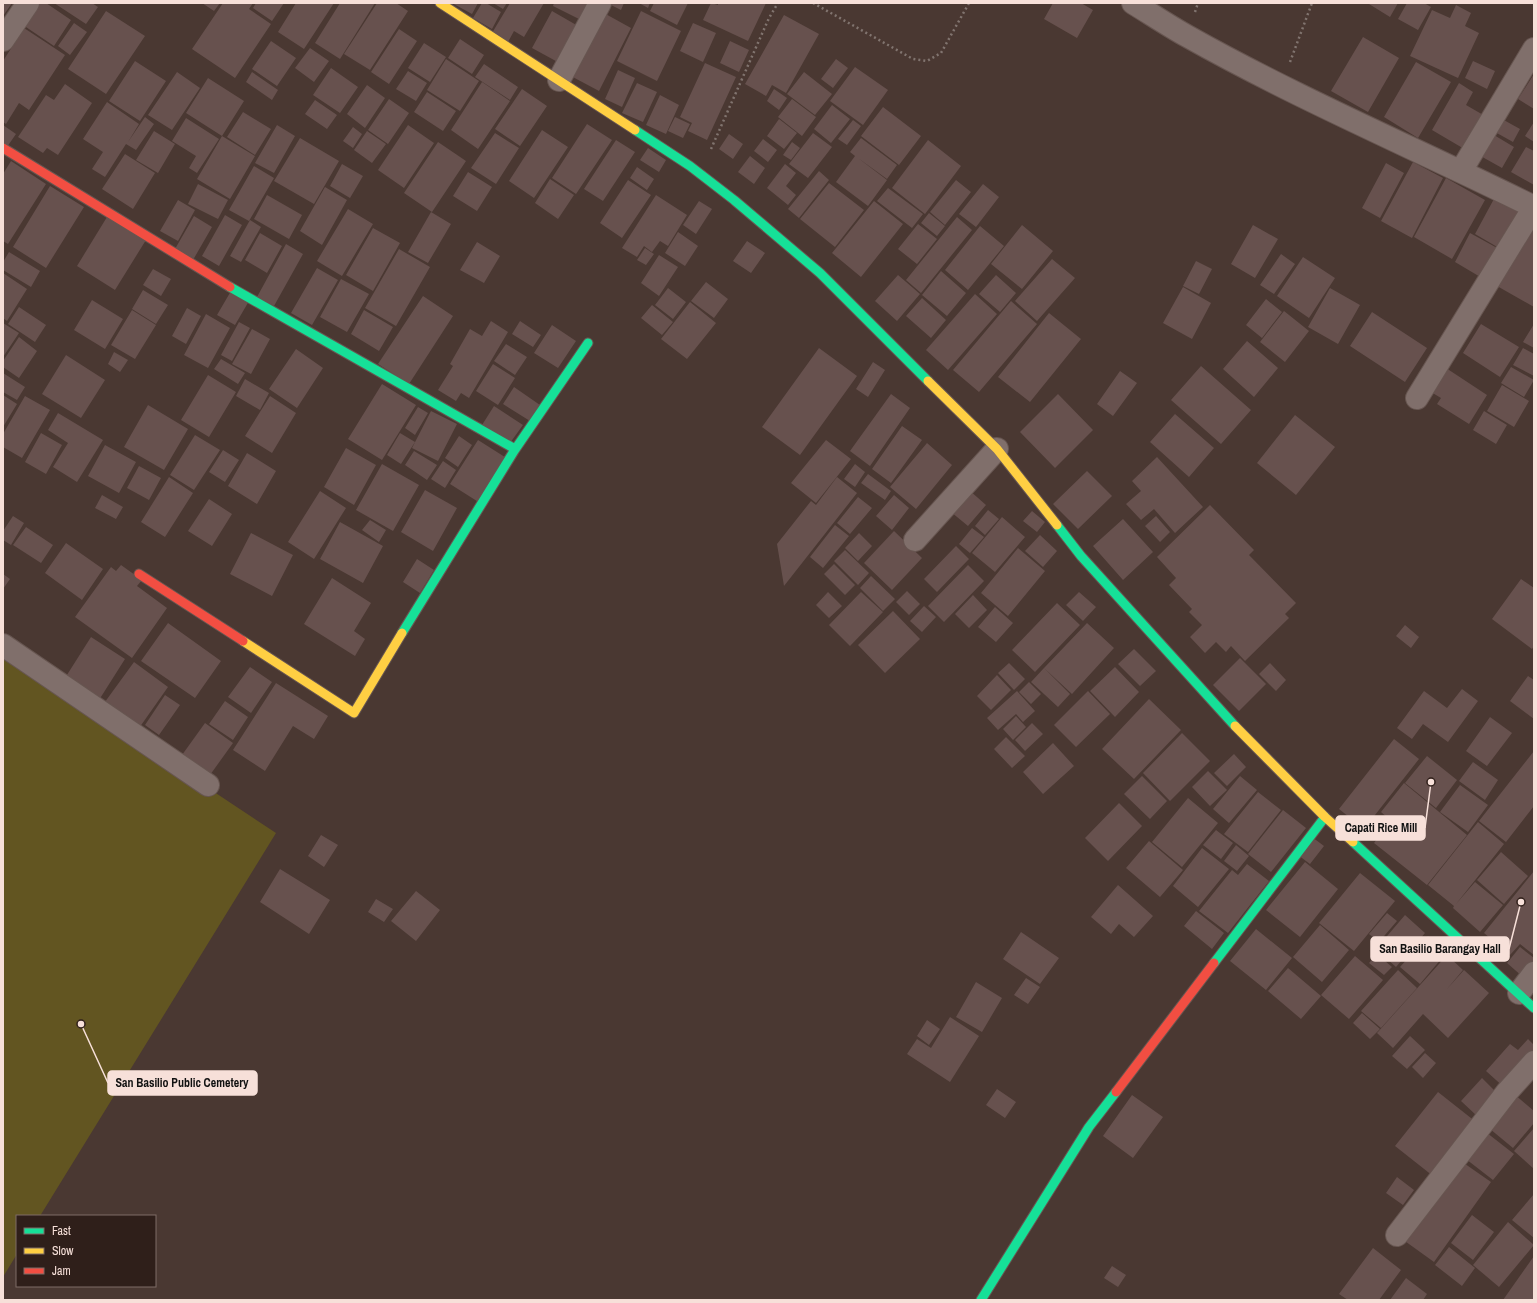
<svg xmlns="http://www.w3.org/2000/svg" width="1537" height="1303" viewBox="0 0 1537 1303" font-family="'Archivo Narrow',sans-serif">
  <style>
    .green { fill: #625521 }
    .building { fill: #67514e }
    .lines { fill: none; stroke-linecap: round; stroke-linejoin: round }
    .street-casing { stroke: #675651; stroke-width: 24 }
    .fast-casing { stroke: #675651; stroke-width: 11 }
    .slow-casing { stroke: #675651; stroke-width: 11 }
    .jam-casing { stroke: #675651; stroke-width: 11 }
    .path { stroke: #81746f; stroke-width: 2.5; stroke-dasharray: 2 3; stroke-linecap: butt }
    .street { stroke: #806f6b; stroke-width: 22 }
    .fast { stroke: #16e098; stroke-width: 9 }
    .slow { stroke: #ffcf43; stroke-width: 9 }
    .jam { stroke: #f24e42; stroke-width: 9 }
    .leader { fill: none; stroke: #f7e0d9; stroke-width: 1.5 }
    .callout-dot { fill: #f7e0d9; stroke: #2f1f1a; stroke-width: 1.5 }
    .callout { fill: #f7e0d9; stroke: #f7e0d9; stroke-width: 1.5 }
    .callout-label { font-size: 12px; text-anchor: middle; font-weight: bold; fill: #111 }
  </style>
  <rect width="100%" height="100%" fill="#4a3832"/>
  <path class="green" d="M3,652L276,833L40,1216H17V1254L3,1277Z"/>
  <path class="building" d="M3,3H12L3,16Z
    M37,3H46L71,20L54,46L23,25Z
    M54,3H92L98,7L86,24Z
    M202,3H220L214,11Z
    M223,3H253L249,9L271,24L235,78L192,49Z
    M256,3H284L272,21L253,8Z
    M296,3H334L304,49L278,32Z
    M340,3H375L340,59L315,43Z
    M377,3H396L408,11L370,70L344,54Z
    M452,3H478L472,14Z
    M482,3H486L501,12L492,29L473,18Z
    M493,3H507L503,9Z
    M510,3H544L524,37L514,31L508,42L492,33Z
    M554,3H596L587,23L553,6Z
    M607,3H624L621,10Z
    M639,3H650L648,8Z
    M654,3H688L677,25L650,11Z
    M711,3L718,5V3H766L748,41L703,20Z
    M1053,3H1081L1093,10L1077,38L1044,19Z
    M1370,3H1398L1390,17L1369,4Z
    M1407,3H1424L1431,7L1418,30L1398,19Z
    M1456,5L1471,13L1465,26L1479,33L1458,78L1410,56L1432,10L1450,18Z
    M106,11L145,36L106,94L68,69Z
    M552,11L585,30L565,66L532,48Z
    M641,11L681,31L657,81L617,61Z
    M602,12L631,28L599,91L569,75Z
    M784,15L819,34L786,93L772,85L766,96L745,84Z
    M74,23L87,32L70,55L58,46Z
    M693,23L716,33L703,62L680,51Z
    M24,28L65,55L29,110L19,103L6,124L3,122V61Z
    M399,29L417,41L389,84L371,72Z
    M1363,37L1399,58L1368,112L1331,91Z
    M460,39L484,55L472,74L448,58Z
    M271,41L296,58L277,86L252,69Z
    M730,41L749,50L739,72L720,63Z
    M424,43L446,57L430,82L408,68Z
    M310,48L329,61L314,82L295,68Z
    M446,59L479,81L460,111L427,90Z
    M836,59L848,68L833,88L821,79Z
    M135,61L166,81L140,121L109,101Z
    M1473,61L1495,71L1487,89L1465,78Z
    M1416,62L1451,82L1418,138L1384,117Z
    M705,63L736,77L707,140L688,131L692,123L680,117Z
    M484,64L518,87L510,100L475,77Z
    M855,67L888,90L863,125L830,101Z
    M331,68L358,87L340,113L313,95Z
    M618,70L635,78L622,107L605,99Z
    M408,71L427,83L416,101L396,89Z
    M177,72L200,88L172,130L148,115Z
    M252,72L278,90L272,100L246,82Z
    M804,72L832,94L815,115L787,94Z
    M1534,74V109L1518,99Z
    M208,78L244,101L222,136L186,113Z
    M482,82L510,101L478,149L451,130Z
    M637,83L657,92L643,122L622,113Z
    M1459,83L1473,92L1466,105L1485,116L1466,150L1432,130Z
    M65,84L92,103L58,155L47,148L43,153L18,137L46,95L54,100Z
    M367,85L385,98L365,128L347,114Z
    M522,89L547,106L520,146L495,129Z
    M774,89L787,98L779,110L767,101Z
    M427,92L456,111L443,131L414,112Z
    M660,95L679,105L666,134L646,125Z
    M389,99L409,113L388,144L368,130Z
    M792,99L816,117L802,136L778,117Z
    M315,100L337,115L327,129L305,114Z
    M107,102L139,124L128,142L145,117L154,124L136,150L126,144L105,177L92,169L103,152L83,139Z
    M832,105L850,119L831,143L814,129Z
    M883,107L921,136L899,165L861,136Z
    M243,112L271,129L255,155L227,137Z
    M675,117L690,124L683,138L668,131Z
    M186,118L219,139L197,173L189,168L196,156L172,141Z
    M779,119L797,133L784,149L767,136Z
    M1502,119L1520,129L1513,142L1495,132Z
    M853,120L861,126L847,145L838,139Z
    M1534,122V142L1525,136Z
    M587,124L612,140L576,194L552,178Z
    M3,125L16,134L7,147L3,144Z
    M277,125L295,136L274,173L255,163Z
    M408,125L434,143L404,188L378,170Z
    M353,127L362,134L353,148L343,141Z
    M542,130L568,147L534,198L509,181Z
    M154,131L175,144L158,173L136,160Z
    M367,131L386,144L372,163L354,150Z
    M1489,132L1514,147L1502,168L1477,154Z
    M495,133L519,148L496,184L471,168Z
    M813,133L832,147L808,178L789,164Z
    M729,134L743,144L733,159L719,149Z
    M222,136L255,156L230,199L197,179Z
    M300,138L339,161L314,204L274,181Z
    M861,138L897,165L887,179L858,158L887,180L868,206L836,182L855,156L850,152Z
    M763,139L777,150L768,162L754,151Z
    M616,140L635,152L603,201L584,189Z
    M928,140L961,166L925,214L892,188Z
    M438,142L466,161L432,212L404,193Z
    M792,142L800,148L791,160L783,155Z
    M1526,147L1534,151V185L1511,172Z
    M648,148L666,160L659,172L640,160Z
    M125,154L155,173L133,209L102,189Z
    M750,156L765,168L754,184L738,172Z
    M11,161L46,184L8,244L3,241V174Z
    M1413,162L1443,178L1412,238L1381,221Z
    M1386,163L1404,173L1380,218L1362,208Z
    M342,164L363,176L350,198L330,186Z
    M785,164L796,173L786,186L796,195L788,205L767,188Z
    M254,166L274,178L249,221L229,210Z
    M637,167L654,179L647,190L630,178Z
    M819,171L829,180L799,218L788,209Z
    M468,172L492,187L477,211L453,196Z
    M1446,178L1485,200L1452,259L1414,237Z
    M550,179L574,195L558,219L535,203Z
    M628,180L651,195L622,238L600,223Z
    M956,180L971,192L945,225L930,212Z
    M829,183L864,210L835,247L800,219Z
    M198,184L228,200L218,219L188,204Z
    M983,184L999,197L976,227L959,214Z
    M50,186L84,207L46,268L13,247Z
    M325,187L347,200L322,245L300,231Z
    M888,188L923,214L912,228L877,201Z
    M267,195L302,215L289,239L254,219Z
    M656,195L687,215L668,246L660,241L652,252L644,246L637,257L622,248Z
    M1495,197L1520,211L1499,248L1475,234Z
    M178,200L195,210L178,241L160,231Z
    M699,201L712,209L696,234L683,225Z
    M874,201L903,224L861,277L832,253Z
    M348,209L373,224L342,276L317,261Z
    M431,212L451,224L428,263L408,252Z
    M929,213L945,226L937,236L921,223Z
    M225,215L242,225L219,266L202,256Z
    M194,216L212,227L193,260L175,249Z
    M107,217L146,240L115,290L77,266Z
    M957,217L972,230L921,293L906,280Z
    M250,220L261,227L241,262L230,256Z
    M1534,222V307L1497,286Z
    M918,224L937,239L917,264L898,249Z
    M1022,225L1053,251L1022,289L991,264Z
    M1253,225L1278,239L1255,278L1231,264Z
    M980,226L1004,246L968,290L945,270Z
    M373,228L400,243L373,291L346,275Z
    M678,232L698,246L685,266L665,253Z
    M260,233L282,246L267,273L245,260Z
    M1470,233L1499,249L1482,278L1455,262Z
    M747,241L765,253L751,273L733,261Z
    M477,242L500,256L484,283L460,270Z
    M286,244L303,254L274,306L257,297Z
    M645,248L654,254L646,265L637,260Z
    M399,249L430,267L396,326L365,308Z
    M9,252L40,271L31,287L3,270V262Z
    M1281,254L1295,264L1274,294L1260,285Z
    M659,255L678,267L659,296L641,283Z
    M1303,257L1335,278L1309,318L1277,296Z
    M1052,259L1075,278L1037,321L1015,301Z
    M1196,261L1212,269L1199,294L1183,286Z
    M317,268L338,280L312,325L291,313Z
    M153,269L171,279L161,296L143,285Z
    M941,271L966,293L947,316L922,295Z
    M3,273L27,289L7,321L3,318Z
    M898,275L920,294L897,321L875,301Z
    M996,275L1016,293L1000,312L979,294Z
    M341,279L369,294L347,332L320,317Z
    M706,282L728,299L714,318L691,301Z
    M1183,287L1211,303L1192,339L1163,323Z
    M668,288L686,302L673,319L655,305Z
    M1330,288L1360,305L1338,344L1308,327Z
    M143,290L168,305L156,324L132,309Z
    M231,291L249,301L235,325L217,315Z
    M975,294L997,314L948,370L926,350Z
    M423,296L453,316L409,384L378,364Z
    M922,298L946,320L931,338L906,316Z
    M1266,299L1282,312L1262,338L1246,325Z
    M92,300L123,319L105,349L74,330Z
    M1011,301L1037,324L979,392L953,370Z
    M690,302L716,323L687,359L661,339Z
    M652,305L673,322L662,335L641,318Z
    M19,307L46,325L35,342L8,324Z
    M187,308L201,316L186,344L172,336Z
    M132,310L156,325L135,359L111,345Z
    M364,310L393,327L379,351L351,334Z
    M1284,311L1309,331L1285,362L1260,342Z
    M1372,312L1427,348L1405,382L1350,346Z
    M1049,313L1081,339L1030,402L998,377Z
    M206,314L230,328L208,368L184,355Z
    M491,321L508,332L469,398L461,393L456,401L438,390L453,366L450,364L470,329L482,336Z
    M520,321L541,335L533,347L512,334Z
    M239,322L250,328L232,361L221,355Z
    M3,323L19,333L3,357Z
    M1481,324L1519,347L1500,377L1463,353Z
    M1534,324V348L1523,342Z
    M552,325L576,341L558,368L534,353Z
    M252,329L270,339L251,374L232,364Z
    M19,337L37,351L19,378L3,367V361Z
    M1247,341L1278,368L1254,397L1223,369Z
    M506,344L527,357L515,375L494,361Z
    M819,348L857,376L800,455L762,427Z
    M1523,348L1534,354V376L1513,365Z
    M296,349L323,368L297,408L269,389Z
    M114,352L128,360L120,372L108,364Z
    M66,355L105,380L81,418L42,394Z
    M221,359L245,373L238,384L214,369Z
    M873,362L885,370L868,397L856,389Z
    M493,364L515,378L498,405L476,391Z
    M1201,366L1251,410L1221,444L1171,400Z
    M1511,367L1534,380L1524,397L1501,383Z
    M1446,368L1487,395L1469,424L1437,404L1441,398L1431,392Z
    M1120,371L1137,383L1113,416L1097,404Z
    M3,373L25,387L17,400L3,392Z
    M208,375L236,392L209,437L181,420Z
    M245,379L269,393L260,410L236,396Z
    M382,384L416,405L382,460L348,439Z
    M1502,385L1529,401L1514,427L1487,411Z
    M514,387L540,405L530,421L503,404Z
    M891,394L910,408L870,466L850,451Z
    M1058,394L1093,430L1055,468L1020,432Z
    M3,395L17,404L3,427Z
    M25,396L50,410L22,458L3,447V434Z
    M270,396L296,413L272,453L245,436Z
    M148,405L188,429L164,470L124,447Z
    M494,406L523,425L510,443L482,425Z
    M418,407L428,413L415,435L405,428Z
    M431,411L457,424L438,461L412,448Z
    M1484,411L1507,425L1496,444L1473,430Z
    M58,413L103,440L77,482L53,467L68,443L48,430Z
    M1175,414L1214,448L1189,477L1150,442Z
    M1295,415L1335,447L1296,495L1257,463Z
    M902,426L922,440L891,483L872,469Z
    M41,433L62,445L46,474L25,462Z
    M400,433L415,442L401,464L387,455Z
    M195,435L220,450L194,490L170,475Z
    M459,436L472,445L458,467L445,458Z
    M478,440L508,459L480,503L450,484Z
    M826,440L851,459L816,503L791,483Z
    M927,443L952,465L916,509L890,487Z
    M105,445L136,462L119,493L88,476Z
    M346,448L376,465L354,505L324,487Z
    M223,450L239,460L225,482L209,472Z
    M414,451L437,465L427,480L405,465Z
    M247,453L276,471L257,504L228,486Z
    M1157,457L1203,507L1175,533L1154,509L1141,520L1126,504L1141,491L1132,481Z
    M443,461L456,470L445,488L431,479Z
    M382,464L419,485L393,531L356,510Z
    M855,464L865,472L855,487L844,479Z
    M139,466L161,478L149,500L127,488Z
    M1087,471L1112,496L1078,529L1053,504Z
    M868,474L891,491L885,500L861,483Z
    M169,477L193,493L165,537L141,522Z
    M837,477L857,493L784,586L777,544L811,501L816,505Z
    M425,490L457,508L433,551L401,532Z
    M969,490L986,505L968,526L951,512Z
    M320,491L346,508L314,559L288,542Z
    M102,495L123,507L116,519L95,508Z
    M894,495L909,508L892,530L876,516Z
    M858,497L872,508L850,534L837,523Z
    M209,499L232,514L212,546L188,531Z
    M1210,505L1254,550L1249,555L1296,603L1285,614L1289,618L1245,661L1231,646L1226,652L1216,642L1205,653L1190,637L1202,625L1189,612L1192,609L1169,585L1176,578L1157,557Z
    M988,510L999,519L985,535L975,526Z
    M1032,511L1045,522L1037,532L1023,521Z
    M13,516L24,523L11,545L3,540V531Z
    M1156,516L1170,532L1160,542L1145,526Z
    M1002,517L1025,537L995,572L972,553Z
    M1123,519L1153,552L1123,580L1093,546Z
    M370,520L386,530L379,542L362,530Z
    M340,522L383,546L363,583L320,559Z
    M835,525L849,536L823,568L810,557Z
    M26,527L53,545L41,563L13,545Z
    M972,528L984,537L970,553L959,544Z
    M894,531L922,558L892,590L864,563Z
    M251,533L293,555L272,596L230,574Z
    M859,533L872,546L858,561L845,548Z
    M1040,535L1057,551L1043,567L1025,551Z
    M66,543L103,569L82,600L45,573Z
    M956,546L969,559L937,592L924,579Z
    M1018,548L1045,571L1008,616L981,593Z
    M845,550L869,573L858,585L834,561Z
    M417,559L434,570L420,593L403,582Z
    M834,564L855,585L845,595L824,574Z
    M121,565L142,580L137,586L167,608L132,658L75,617L111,567L116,571Z
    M968,565L984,581L944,622L928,606Z
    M3,574L10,579L3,589Z
    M871,576L895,599L883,611L860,588Z
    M332,578L371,603L354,631L365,639L355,656L304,624Z
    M1521,579L1534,588V646L1532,649L1492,619Z
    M907,591L920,604L909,615L896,602Z
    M828,592L842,606L829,618L816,605Z
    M861,592L883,612L850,646L829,625Z
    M1079,592L1096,607L1083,621L1066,605Z
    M973,595L987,610L969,628L955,614Z
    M1057,603L1080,625L1035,672L1012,650Z
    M924,606L936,617L922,632L910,621Z
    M995,607L1013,623L996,642L978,627Z
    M893,611L920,639L885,673L858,645Z
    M168,623L221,661L195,698L141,661Z
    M1087,623L1114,648L1072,694L1044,668Z
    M1405,625L1419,637L1411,648L1396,636Z
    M91,637L125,659L99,700L65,678Z
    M1134,649L1156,671L1140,686L1118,664Z
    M1240,658L1266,684L1239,711L1213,685Z
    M134,662L168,687L137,731L102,706Z
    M1009,663L1025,679L1014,690L998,673Z
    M1270,663L1286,680L1276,691L1259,674Z
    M250,667L272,682L251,713L228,697Z
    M1115,667L1139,692L1115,717L1090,691Z
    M1044,668L1070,694L1058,707L1031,682Z
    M997,675L1011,690L991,710L977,696Z
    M1528,676L1534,680V719L1510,701Z
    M1029,682L1041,694L1031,704L1019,692Z
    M276,683L328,716L314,739L293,726L265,771L233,750Z
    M1462,689L1478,701L1448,742L1423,724L1412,739L1397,728L1424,691L1447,708Z
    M1017,691L1035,711L1023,722L1016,714L998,730L987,718Z
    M1088,691L1110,714L1076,747L1054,725Z
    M165,695L180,705L159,735L145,725Z
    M1149,699L1181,730L1134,779L1102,749Z
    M225,701L248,717L233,740L209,724Z
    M1016,716L1026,727L1013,740L1003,729Z
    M1490,717L1512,733L1487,766L1466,751Z
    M205,723L233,743L210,775L182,755Z
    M1032,723L1043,734L1025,751L1015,740Z
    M1182,733L1210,761L1170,801L1143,773Z
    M1006,737L1025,756L1012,768L994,749Z
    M1394,739L1419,759L1364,829L1339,809Z
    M1053,743L1074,766L1043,794L1023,772Z
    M1534,751V806L1506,842L1479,821Z
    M1234,754L1246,767L1227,786L1214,773Z
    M1427,756L1457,780L1436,808L1405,783Z
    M1473,762L1498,780L1485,800L1459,781Z
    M1208,771L1227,790L1210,806L1192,787Z
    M1142,776L1167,801L1150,819L1124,794Z
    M1240,776L1257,790L1229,823L1213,809Z
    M1404,783L1467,835L1427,885L1374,843L1391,821L1381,812Z
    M1460,785L1488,805L1468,832L1440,812Z
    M1258,792L1281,810L1248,852L1224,834Z
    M1188,798L1218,823L1182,867L1152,842Z
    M1119,803L1142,826L1108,861L1085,838Z
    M1283,810L1306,828L1271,872L1248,854Z
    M1478,822L1504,844L1456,904L1475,882L1503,905L1480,932L1453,908L1454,906L1428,885Z
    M1216,830L1233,843L1221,859L1203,845Z
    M321,835L338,845L324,867L308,856Z
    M1312,837L1324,846L1310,864L1298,855Z
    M1149,841L1183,870L1160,897L1126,868Z
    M1236,845L1249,856L1237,871L1224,861Z
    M1202,848L1229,869L1198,907L1173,886Z
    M1501,852L1528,876L1504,904L1477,880Z
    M1305,862L1338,889L1300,937L1266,910Z
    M1247,864L1269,881L1228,933L1199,911L1232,870L1238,875Z
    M280,869L330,900L309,934L260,902Z
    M1534,871V955L1520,944L1510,955L1484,933Z
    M1360,873L1395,901L1354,951L1319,923Z
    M1118,885L1153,916L1134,937L1119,924L1111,934L1091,917Z
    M416,891L440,910L416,941L391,921Z
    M376,899L393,909L384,922L368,912Z
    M1196,911L1224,933L1212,949L1184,926Z
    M1387,913L1397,921L1379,942L1369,934Z
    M1405,915L1425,933L1396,967L1376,949Z
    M1320,925L1349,950L1322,982L1293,957Z
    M1256,929L1292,958L1266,990L1230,961Z
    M1021,932L1059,958L1040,984L1003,959Z
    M1428,936L1447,952L1420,984L1400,967Z
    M1520,947L1534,958V963L1523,977L1507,963Z
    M1377,954L1392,967L1384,975L1369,963Z
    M1447,955L1463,970L1447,989L1464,970L1489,993L1448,1038L1423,1014L1393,1048L1377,1033Z
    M1355,956L1383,980L1349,1019L1321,995Z
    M1288,968L1321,996L1301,1019L1268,991Z
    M1398,970L1417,988L1381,1028L1361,1011Z
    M1026,978L1040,987L1028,1004L1014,995Z
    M976,982L1002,998L982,1032L956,1017Z
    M1362,1013L1380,1029L1370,1039L1353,1023Z
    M950,1017L979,1036L950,1082L907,1054L917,1039L931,1048Z
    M927,1020L940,1029L929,1045L917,1036Z
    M1410,1036L1425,1050L1407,1069L1392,1056Z
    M1528,1039L1534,1045V1057L1506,1089L1486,1071L1510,1044L1518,1050Z
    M1425,1053L1436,1063L1423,1078L1412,1067Z
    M1482,1078L1497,1093L1477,1116L1461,1101Z
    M997,1089L1016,1102L1005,1118L986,1105Z
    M1438,1092L1476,1122L1433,1176L1395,1146Z
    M1514,1094L1534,1111V1123L1513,1148L1484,1124Z
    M1132,1095L1163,1117L1133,1158L1103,1136Z
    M1534,1128V1169L1514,1151Z
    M1482,1129L1514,1154L1493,1180L1462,1156Z
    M1458,1159L1491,1182L1434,1262L1402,1239Z
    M1397,1177L1414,1190L1403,1205L1386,1193Z
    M1534,1194V1238L1512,1220Z
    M1472,1215L1494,1232L1473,1260L1451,1243Z
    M1508,1222L1534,1245L1499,1287L1473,1265Z
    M1449,1247L1475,1268L1462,1286L1435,1265Z
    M1373,1248L1401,1270L1379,1300H1348L1339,1294Z
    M1534,1256V1300H1503Z
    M1112,1266L1126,1275L1118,1287L1104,1278Z
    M1406,1278L1427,1294L1423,1300H1390Z"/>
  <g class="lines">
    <g class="street-casing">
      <path id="street" d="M1133,3C1151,14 1169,26 1187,36C1299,99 1419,150 1534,207
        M3,40L28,3
        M559,80L600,3
        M1461,171L1534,49
        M1417,398L1534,207
        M915,540L997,449
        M3,645L208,785
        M1519,993L1534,973
        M1397,1235L1507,1092L1534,1062"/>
    </g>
    <g class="fast-casing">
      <path id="fast" d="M635,130L690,166L734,200L820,273L928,381
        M230,287L515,449
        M1057,525L1081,556L1235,726
        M402,633L514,451L588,343
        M1353,842L1534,1008
        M1214,963L1325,817
        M981,1300L1089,1127L1116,1092"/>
    </g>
    <g class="slow-casing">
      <path id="slow" d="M440,3L635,130
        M928,381L997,449L1057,525
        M243,641L354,713L402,633
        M1235,726L1325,817L1353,842"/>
    </g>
    <g class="jam-casing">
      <path id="jam" d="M3,148L230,287
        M139,574L243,641
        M1116,1092L1214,963"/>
    </g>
    <path class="path" d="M813,3L913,59L927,61L941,53L969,3
      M1195,12L1198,3
      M1290,62L1312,3
      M711,149L769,18L778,3"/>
    <use href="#street" class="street"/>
    <use href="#fast" class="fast"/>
    <use href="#slow" class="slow"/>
    <use href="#jam" class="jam"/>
  </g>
  <path class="leader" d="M1431 782L1425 828M1521 902L1509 949M81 1024L108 1083"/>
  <g class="callout-dot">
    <circle cx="1431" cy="782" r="4"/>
    <circle cx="1521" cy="902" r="4"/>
    <circle cx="81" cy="1024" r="4"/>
  </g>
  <g class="callout">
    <rect x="1336" y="816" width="89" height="24" rx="4"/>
    <rect x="1371" y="937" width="138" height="24" rx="4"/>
    <rect x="108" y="1071" width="149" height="24" rx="4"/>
  </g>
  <g class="callout-label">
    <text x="1381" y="832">Capati Rice Mill</text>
    <text x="1440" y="953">San Basilio Barangay Hall</text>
    <text x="182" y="1087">San Basilio Public Cemetery</text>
  </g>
  <rect width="1537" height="1303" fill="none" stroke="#f7e0d9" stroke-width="8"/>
  <rect x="16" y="1215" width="140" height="72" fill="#2f1f1a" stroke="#7f6c66"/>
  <rect x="24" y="1228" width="20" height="6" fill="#16e098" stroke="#7f6c66"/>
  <text x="52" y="1235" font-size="12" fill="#f7e0d9">Fast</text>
  <rect x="24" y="1248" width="20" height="6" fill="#ffcf43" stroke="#7f6c66"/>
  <text x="52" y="1255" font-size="12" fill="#f7e0d9">Slow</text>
  <rect x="24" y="1268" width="20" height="6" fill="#f24e42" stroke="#7f6c66"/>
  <text x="52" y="1275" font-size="12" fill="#f7e0d9">Jam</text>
</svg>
